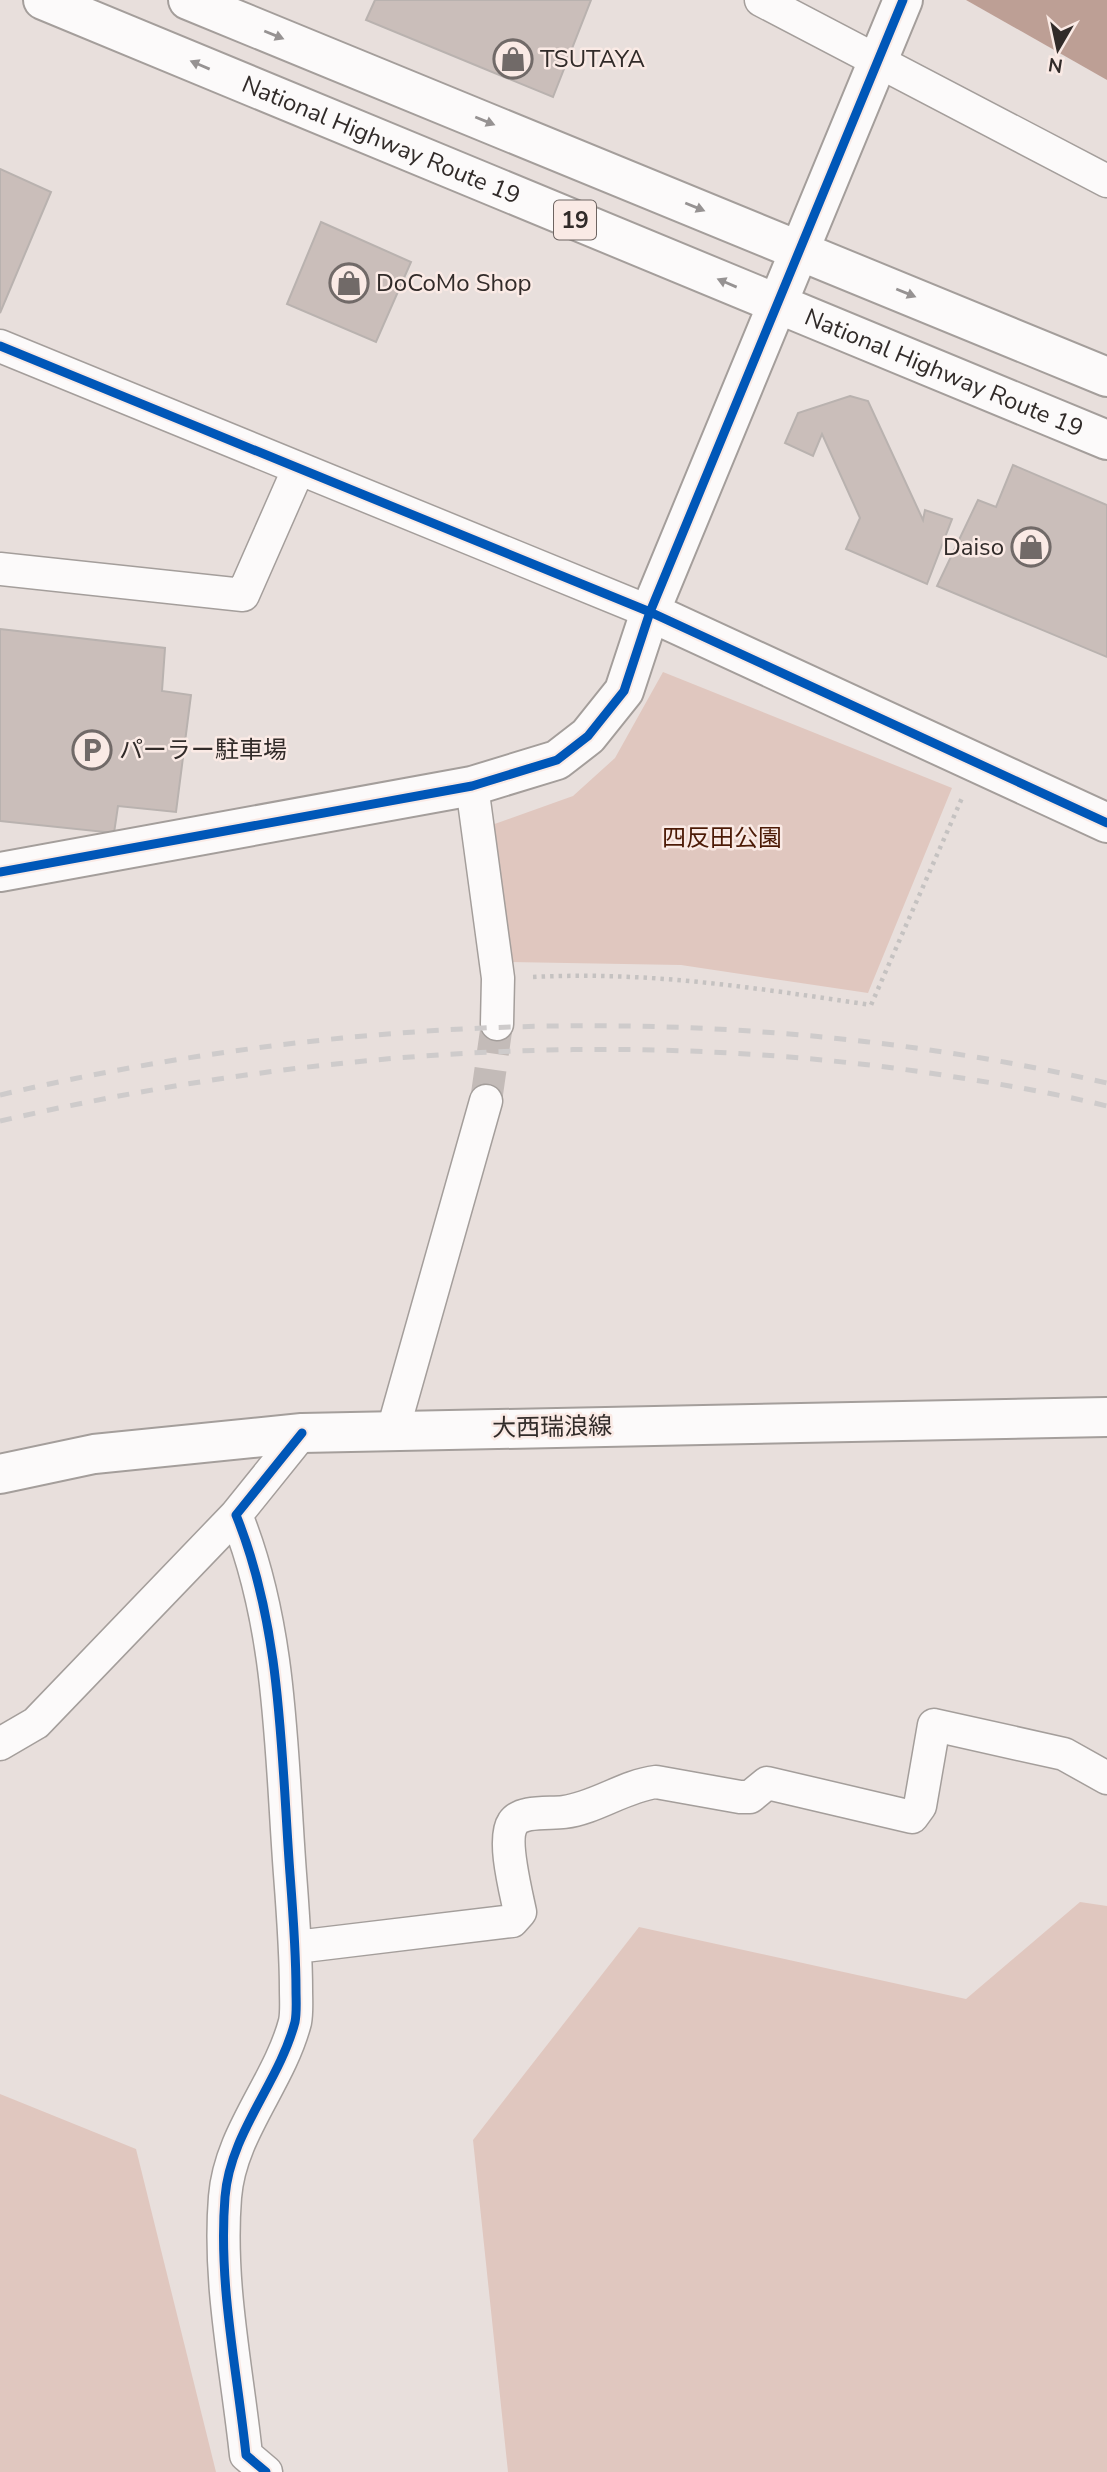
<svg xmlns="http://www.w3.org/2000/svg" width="1107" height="2472" viewBox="0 0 1107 2472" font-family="'Nunito Sans','Noto Sans JP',sans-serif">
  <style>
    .green { fill: #e0c7bf }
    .water { fill: #bd9f95 }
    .building { fill: #cabeba; stroke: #b9b2af; stroke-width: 2 }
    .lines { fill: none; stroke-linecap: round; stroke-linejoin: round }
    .street-tunnel { stroke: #c3bbb8; stroke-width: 32; stroke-dasharray: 32 16; stroke-linecap: butt }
    .street-casing { stroke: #a49e9b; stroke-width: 35 }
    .secondary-casing { stroke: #a49e9b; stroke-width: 42 }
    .highway-casing { stroke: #a49e9b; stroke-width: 42 }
    .path { stroke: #c5c2c1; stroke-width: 4.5; stroke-dasharray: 3.5 5; stroke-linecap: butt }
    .street { stroke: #fcfafa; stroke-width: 32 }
    .secondary { stroke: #fcfafa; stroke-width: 38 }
    .highway { stroke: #fcfafa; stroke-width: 38 }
    .rail { stroke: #cecbcb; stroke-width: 5; stroke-dasharray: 12 12; stroke-linecap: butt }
    .cycleway-casing { stroke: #faeae5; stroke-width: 13 }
    .cycleway { stroke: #0057b8; stroke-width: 9 }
    .oneway { fill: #969292 }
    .labels { text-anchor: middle; stroke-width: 5; stroke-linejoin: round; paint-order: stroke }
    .shield { fill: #faeae5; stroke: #6d6461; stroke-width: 2 }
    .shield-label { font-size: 23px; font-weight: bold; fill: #312b29 }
    .poi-label { font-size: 24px; fill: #312b29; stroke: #faeae5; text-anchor: start }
    .street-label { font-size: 24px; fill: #312b29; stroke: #faeae5 }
    .park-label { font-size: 24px; fill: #4c1a06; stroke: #faeae5 }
  </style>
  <rect width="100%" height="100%" fill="#e8dfdc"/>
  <path class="green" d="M663,672L952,788L868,993L681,965L510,962L489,826L573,796L615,758Z
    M1080,1902L1107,1906V2472H508L473,2140L639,1927L966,1999Z
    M0,2094L136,2149L216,2472H0Z"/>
  <path class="water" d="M966,0H1107V80Z"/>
  <path class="building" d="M375,0H591L553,97L366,20Z
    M0,169L51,192L0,313Z
    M321,222L411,262L376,342L287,304Z
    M850,396L868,401L923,520L925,510L952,519L927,584L846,549L860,518L822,434L813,456L785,443L798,413Z
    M1013,465L1107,505V657L937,586L978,500L996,507Z
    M0,629L165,648L162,691L191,695L176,812L118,806L114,833L0,821Z"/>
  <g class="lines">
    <path class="street-tunnel" d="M486,1101L497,1024"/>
    <g class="street-casing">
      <path id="street" d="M761,0L1107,181
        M0,346L650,612
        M0,569L243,595L298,470
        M472,786L498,978L497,1024
        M393,1430L486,1101
        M0,1744L36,1723L236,1515
        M296,1947L512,1921L520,1912C516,1892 502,1839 513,1823C521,1810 550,1814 564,1812C596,1808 624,1786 656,1782L740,1797H750L767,1783L912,1817L920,1806L934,1725L1064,1754L1107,1778
        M266,2472L246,2455C237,2369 218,2284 225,2197C230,2133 279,2083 295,2022C297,2012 296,2000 296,1990C296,1951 293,1913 290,1874C281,1754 282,1628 236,1515L302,1433"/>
    </g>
    <g class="secondary-casing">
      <path id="secondary" d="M650,612L1107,823
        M0,872L472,786L557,760L588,736L624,691L650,612L903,0
        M0,1474L94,1454L302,1433L1107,1417"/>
    </g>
    <g class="highway-casing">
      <g id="highway">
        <path id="s1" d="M43,0L1107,440"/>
        <path d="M188,0L1107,377"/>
      </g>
    </g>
    <path class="path" d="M533,977C650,971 756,988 871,1005L962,798"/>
    <use href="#street" class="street"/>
    <use href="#secondary" class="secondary"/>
    <use href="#highway" class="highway"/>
    <path class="rail" d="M0,1095C362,1010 744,1000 1107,1083
      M0,1121C307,1050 624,1027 936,1074C994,1083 1050,1092 1107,1106"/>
    <g class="cycleway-casing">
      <path id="cycleway" d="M0,346L650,612L1107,823
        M0,872L472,786L557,760L588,736L624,691L650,612L903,0
        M266,2472L246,2455C237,2369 218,2284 225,2197C230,2133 279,2083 295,2022C297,2012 296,2000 296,1990C296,1951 293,1913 290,1874C281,1754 282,1628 236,1515L302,1433"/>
    </g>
    <use href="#cycleway" class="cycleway"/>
  </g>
  <defs><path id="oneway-solid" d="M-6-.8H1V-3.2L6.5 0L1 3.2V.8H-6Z" transform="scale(1.75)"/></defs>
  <g class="oneway">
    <use href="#oneway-solid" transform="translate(274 35) rotate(22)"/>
    <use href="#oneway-solid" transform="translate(200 65) rotate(-157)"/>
    <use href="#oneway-solid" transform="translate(485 121) rotate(22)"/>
    <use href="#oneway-solid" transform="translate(695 207) rotate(22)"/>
    <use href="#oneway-solid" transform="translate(727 283) rotate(-157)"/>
    <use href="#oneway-solid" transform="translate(906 293) rotate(22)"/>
  </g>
  <defs>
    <g id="shop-ring" transform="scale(2.0125)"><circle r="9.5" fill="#faeae5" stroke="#716a68" stroke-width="1.5"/><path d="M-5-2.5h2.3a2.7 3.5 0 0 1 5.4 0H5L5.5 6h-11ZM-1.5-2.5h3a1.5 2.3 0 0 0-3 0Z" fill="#716a68"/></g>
    <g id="parking-ring" transform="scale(2.0125)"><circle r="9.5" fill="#faeae5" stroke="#716a68" stroke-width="1.5"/><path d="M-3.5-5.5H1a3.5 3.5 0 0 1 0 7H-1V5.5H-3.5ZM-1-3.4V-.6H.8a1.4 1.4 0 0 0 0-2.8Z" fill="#716a68"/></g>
  </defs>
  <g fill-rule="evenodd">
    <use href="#shop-ring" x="513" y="59"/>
    <use href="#shop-ring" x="349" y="283"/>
    <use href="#shop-ring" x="1031" y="547"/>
    <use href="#parking-ring" x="92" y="750"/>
  </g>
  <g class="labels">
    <rect class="shield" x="554" y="200.5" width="42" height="39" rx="5"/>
    <g class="shield-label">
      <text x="575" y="228">19</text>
    </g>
    <g class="poi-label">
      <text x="540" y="67">TSUTAYA</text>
      <text x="376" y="291">DoCoMo Shop</text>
      <text x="1004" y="555" text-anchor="end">Daiso</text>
      <text x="119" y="758">パーラー駐車場</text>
    </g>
    <g class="street-label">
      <text dy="8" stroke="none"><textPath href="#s1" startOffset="366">National Highway Route 19</textPath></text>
      <text dy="8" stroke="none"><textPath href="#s1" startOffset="975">National Highway Route 19</textPath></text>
      <text transform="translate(552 1427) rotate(-1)" y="8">大西瑞浪線</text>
    </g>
    <g class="park-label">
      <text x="722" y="846">四反田公園</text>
    </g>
  </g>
  <g transform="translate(1058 49) rotate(189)" stroke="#faeae5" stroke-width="5" paint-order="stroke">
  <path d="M0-5L12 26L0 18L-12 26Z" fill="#312b29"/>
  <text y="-10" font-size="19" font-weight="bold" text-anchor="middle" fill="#312b29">N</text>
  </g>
</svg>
